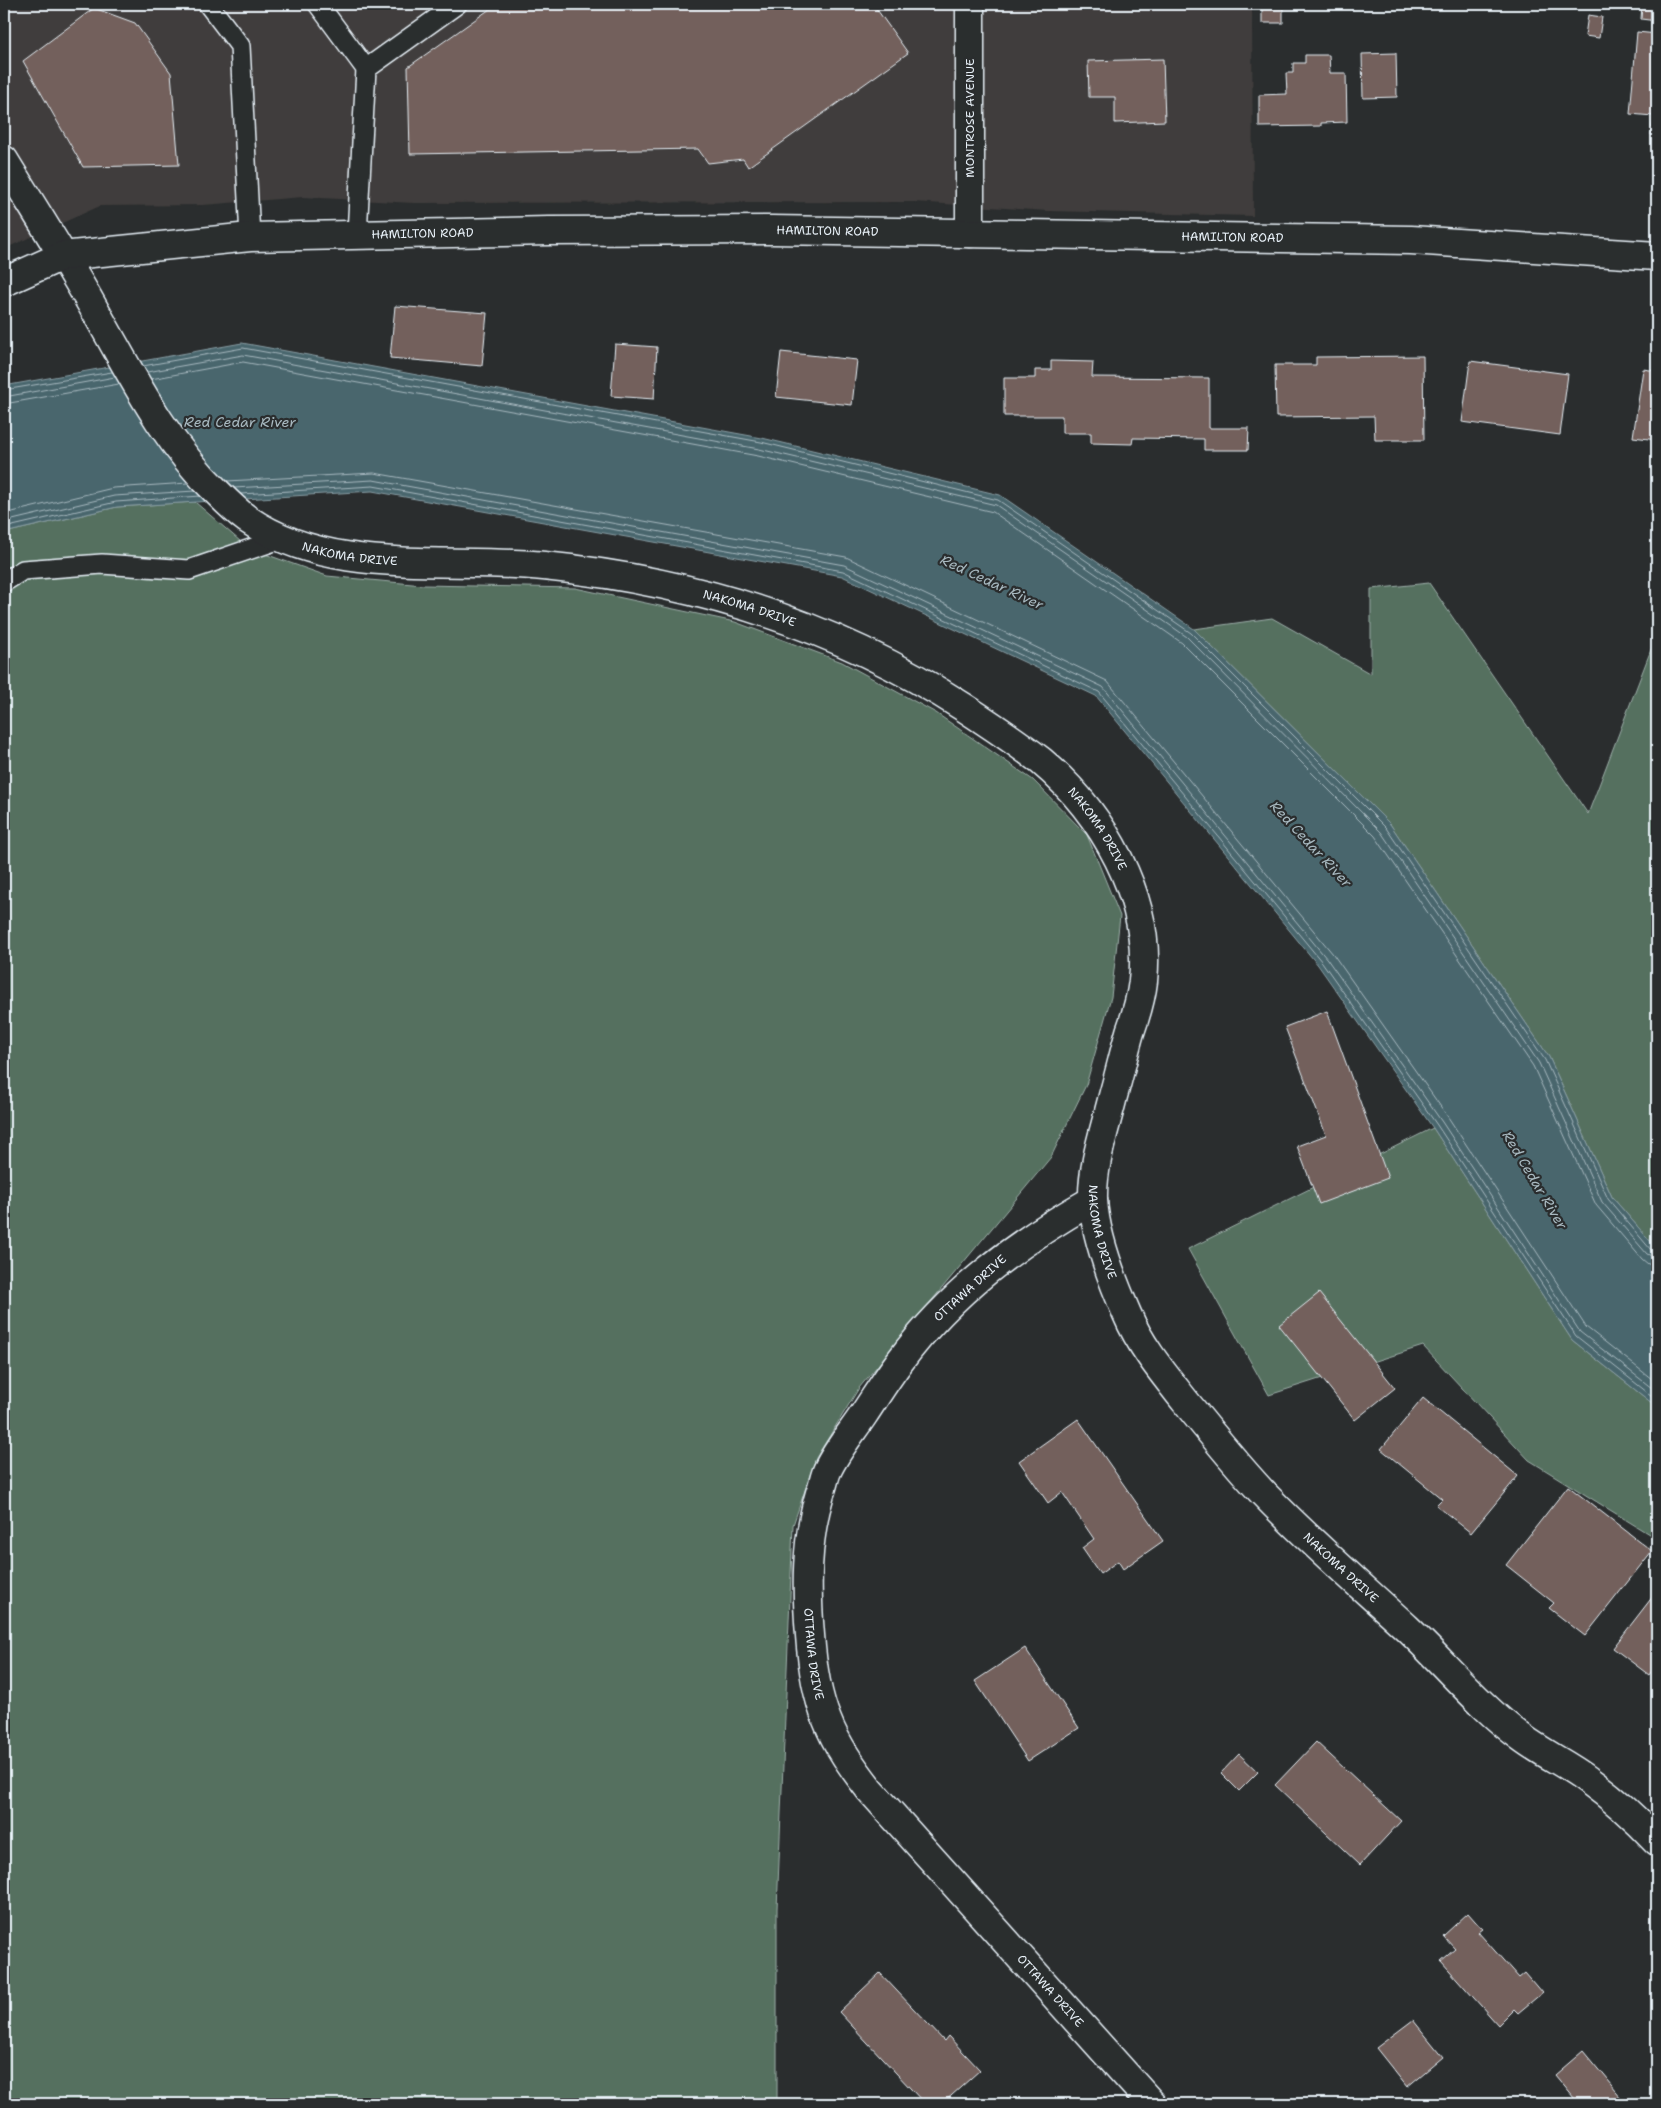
<svg xmlns="http://www.w3.org/2000/svg" width="1661" height="2108" viewBox="0 0 1661 2108" font-family="'Shantell Sans',sans-serif">
  <style>
    .built { fill: #403d3c }
    .green { fill: #55705e; stroke: #9eb0ab }
    .water { fill: #49666d; stroke: #899ea5 }
    .lines { fill: none; stroke-linecap: round; stroke-linejoin: round }
    .shore { stroke: #a8b9c0; stroke-width: 1 }
    .building { fill: #73615b; stroke: #e8f1f8 }
    .lane-casing { stroke: #e8f1f8; stroke-width: 22 }
    .street-casing { stroke: #e8f1f8; stroke-width: 31 }
    .lane { stroke: #2a2d2e; stroke-width: 19 }
    .street { stroke: #2a2d2e; stroke-width: 28 }
    .labels { text-anchor: middle; stroke-width: 4.5; stroke-linejoin: round; paint-order: stroke }
    .street-label { font-size: 12px; fill: #e8f1f8; stroke: #2a2d2e }
    .water-label { font-size: 14px; font-style: italic; fill: #a8b9c0; stroke: #2a2d2e }
  </style>
  <rect width="100%" height="100%" fill="#2a2d2e"/>
  <filter id="ink" filterUnits="userSpaceOnUse"><feTurbulence type="fractalNoise" baseFrequency=".02" numOctaves="2"/><feDisplacementMap in="SourceGraphic" scale="10" xChannelSelector="R" yChannelSelector="G"/><feConvolveMatrix kernelMatrix="1 2 1 2 8 2 1 2 1" color-interpolation-filters="sRGB"/></filter>
  <g filter="url(#ink)">
    <path class="built" d="M4,4H1252L1253,216L1049,211L914,202L414,203L303,197L203,205L100,206L4,249Z"/>
    <path class="green" d="M195,502L248,548L327,576L423,585L575,588L735,622L842,662L936,713L1033,780L1087,835L1120,916L1111,997L1086,1085L1051,1157L859,1388L816,1458L793,1525L777,1909V2104H4V533L117,507Z
      M1429,583L1588,814L1657,634V1249L1612,1197L1549,1057L1390,824L1194,629L1272,618L1371,674V589Z
      M1433,1128L1572,1340L1657,1407V1539L1529,1460L1423,1346L1269,1395L1188,1249Z"/>
    <path class="water" d="M242,343L762,438L1000,495L1194,629L1390,824L1549,1057L1612,1197L1657,1249V1407L1572,1340L1433,1128L1318,965L1096,696L842,576L372,491L117,507L4,533V386Z"/>
    <g class="lines">
      <path class="shore" d="M143,366L243,348L761,442L998,500L1191,633L1386,828L1545,1060L1608,1199L1651,1250L1657,1252
        M147,372L243,355L759,449L996,505L1187,637L1381,832L1539,1063L1602,1202L1647,1254L1657,1258
        M151,379L243,362L758,456L993,512L1182,643L1375,836L1533,1066L1596,1205L1642,1259L1648,1264L1657,1265
        M4,390L112,372
        M4,397L115,377
        M4,404L119,384
        M227,481L374,473L846,557L1107,681L1333,954L1448,1117L1586,1327L1657,1383
        M234,488L373,480L844,565L1103,687L1327,959L1442,1122L1580,1332L1657,1392
        M241,494L373,486L843,571L1099,692L1322,962L1437,1125L1576,1336L1657,1400
        M4,514L113,488L188,483
        M4,522L114,496L195,491
        M4,528L116,502L201,496"/>
    </g>
    <path class="building" d="M497,4H873L908,53L748,167L743,159L708,163L698,149L410,154L408,67Z
      M1262,4H1283V23H1262Z
      M1642,4H1657V21L1641,19Z
      M94,8L135,23L171,73L179,165L83,167L23,61Z
      M1588,15L1602,17L1599,38L1585,36Z
      M1657,30V136L1651,135L1653,116L1630,114L1637,32L1657,34Z
      M1396,53L1397,97L1363,98L1362,54Z
      M1305,55H1329L1330,73H1346L1347,122L1321,123V126L1259,127V95L1287,94L1286,73H1293V63H1305Z
      M1163,59L1165,121L1115,123V97H1089L1088,61Z
      M395,306L487,313L482,366L390,358Z
      M615,344L657,347L654,399L611,396Z
      M781,352L857,360L852,405L776,397Z
      M1423,356L1424,440H1375L1374,416L1276,417L1275,365H1316V357Z
      M1051,361L1093,362L1092,377L1209,378V428H1249L1248,450H1204V439L1133,438L1132,444L1091,443V433H1062V416H1004V378H1035V370H1051Z
      M1470,361L1568,374L1560,435L1462,422Z
      M1643,369L1657,371V440L1633,437Z
      M1327,1011L1388,1178L1319,1204L1297,1146L1326,1135L1285,1027Z
      M1319,1293L1395,1388L1355,1420L1279,1325Z
      M1423,1398L1518,1476L1471,1533L1436,1505L1442,1499L1381,1449Z
      M1078,1419L1163,1541L1123,1569L1118,1561L1100,1574L1082,1548L1094,1539L1062,1492L1048,1503L1019,1461Z
      M1568,1486L1652,1551L1585,1636L1549,1608L1554,1603L1506,1565Z
      M1657,1591V1664L1649,1675L1613,1648Z
      M1025,1648L1079,1728L1028,1761L975,1681Z
      M1316,1742L1401,1821L1360,1865L1275,1785Z
      M1239,1754L1258,1772L1239,1791L1221,1773Z
      M1468,1913L1482,1929L1478,1932L1519,1978L1525,1973L1542,1993L1518,2013L1514,2009L1498,2025L1441,1961L1455,1949L1443,1936Z
      M880,1973L944,2041L948,2036L980,2070L942,2104H925L839,2012Z
      M1413,2020L1443,2057L1407,2087L1376,2048Z
      M1583,2051L1627,2104H1579L1555,2075Z"/>
    <g class="lines">
      <g class="lane-casing">
        <path id="lane" d="M208,4L240,46L250,237
          M318,4L366,69
          M357,234L366,69L457,4
          M4,582L23,570L102,564L189,570L283,538"/>
      </g>
      <g class="street-casing">
        <g id="street">
          <path id="s1" d="M4,160C34,209 65,257 93,307C131,373 162,439 218,493C227,502 236,511 247,519C333,578 446,556 544,566C695,581 837,625 965,708C991,725 1017,742 1041,761C1103,813 1152,898 1143,981C1141,999 1136,1015 1130,1032C1124,1053 1119,1075 1113,1096C1105,1129 1092,1165 1093,1200C1095,1234 1113,1282 1127,1314C1141,1347 1163,1373 1185,1401C1210,1432 1235,1463 1262,1492C1308,1540 1358,1583 1407,1628C1445,1664 1479,1706 1521,1737C1542,1753 1567,1764 1588,1780C1613,1798 1636,1819 1657,1841"/>
          <path d="M970,233V4"/>
          <path id="s2" d="M4,282L62,256L250,237L549,231L772,230L1411,240L1657,256"/>
          <path id="s3" d="M1093,1200C1018,1242 952,1291 900,1361C887,1378 876,1396 864,1414C852,1432 836,1451 827,1471C824,1478 823,1486 820,1493C806,1540 806,1587 810,1635C812,1664 816,1693 827,1720C837,1746 853,1768 870,1790L1152,2104"/>
        </g>
      </g>
      <use href="#lane" class="lane"/>
      <use href="#street" class="street"/>
    </g>
  </g>
  <g class="labels">
    <g class="street-label">
      <text transform="translate(970 118) rotate(-90)" y="4">MONTROSE AVENUE</text>
      <text dy="4" stroke="none"><textPath href="#s2" startOffset="830">HAMILTON ROAD</textPath></text>
      <text dy="4" stroke="none"><textPath href="#s2" startOffset="425">HAMILTON ROAD</textPath></text>
      <text dy="4" stroke="none"><textPath href="#s2" startOffset="1235">HAMILTON ROAD</textPath></text>
      <text dy="4" stroke="none"><textPath href="#s1" startOffset="546">NAKOMA DRIVE</textPath></text>
      <text dy="4" stroke="none"><textPath href="#s1" startOffset="951">NAKOMA DRIVE</textPath></text>
      <text dy="4" stroke="none"><textPath href="#s1" startOffset="1371">NAKOMA DRIVE</textPath></text>
      <text dy="4" stroke="none"><textPath href="#s1" startOffset="1792">NAKOMA DRIVE</textPath></text>
      <text transform="translate(970 1288) rotate(-42)" y="4">OTTAWA DRIVE</text>
      <text dy="4" stroke="none"><textPath href="#s1" startOffset="2212">NAKOMA DRIVE</textPath></text>
      <text dy="4" stroke="none"><textPath href="#s3" startOffset="571">OTTAWA DRIVE</textPath></text>
      <text dy="4" stroke="none"><textPath href="#s3" startOffset="991">OTTAWA DRIVE</textPath></text>
    </g>
    <g class="water-label">
      <text x="240" y="427">Red Cedar River</text>
      <text transform="translate(992 582) rotate(25)" y="5">Red Cedar River</text>
      <text transform="translate(1311 844) rotate(47)" y="5">Red Cedar River</text>
      <text transform="translate(1535 1180) rotate(59)" y="5">Red Cedar River</text>
    </g>
  </g>
  <rect width="1661" height="2108" fill="none" stroke="#2a2d2e" stroke-width="20"/>
  <rect x="10" y="10" width="1641" height="2088" fill="none" stroke="#e8f1f8" stroke-width="2" filter="url(#ink)"/>
</svg>
